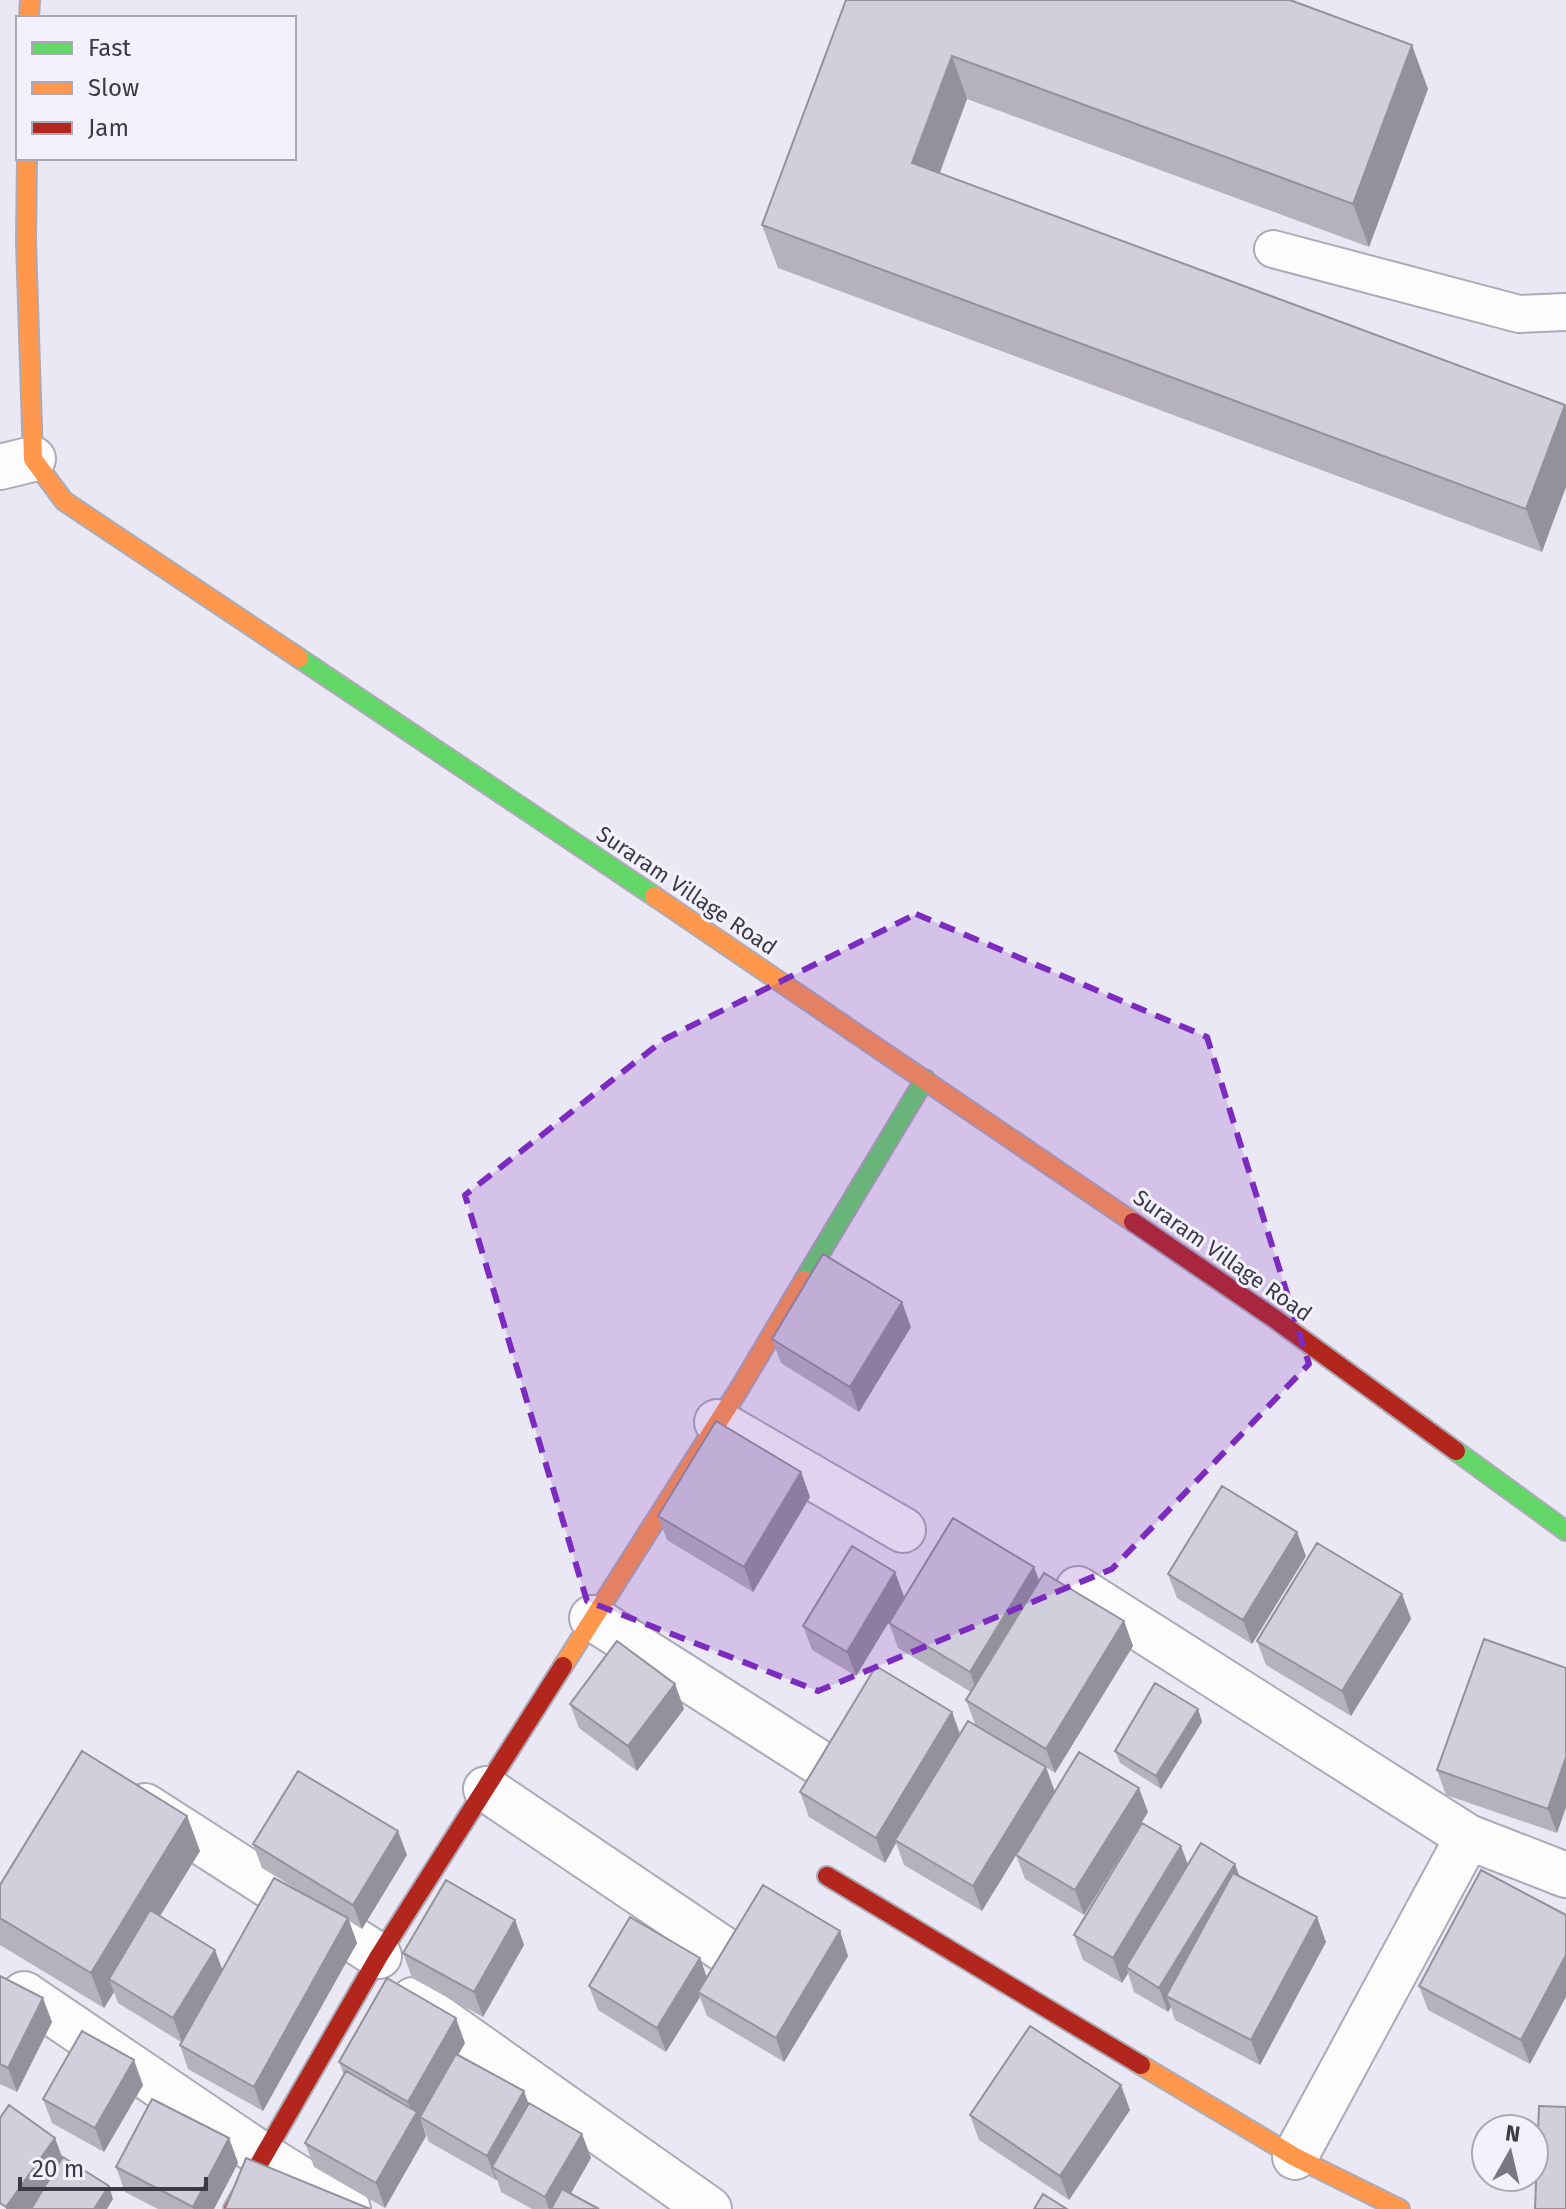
<svg xmlns="http://www.w3.org/2000/svg" width="1566" height="2209" viewBox="0 0 1566 2209" font-family="'Fira Sans',sans-serif">
  <style>
    .lines { fill: none; stroke-linecap: round; stroke-linejoin: round }
    .lane-casing { stroke: #acaab5; stroke-width: 40 }
    .street-casing { stroke: #acaab5; stroke-width: 48 }
    .fast-casing { stroke: #acaab5; stroke-width: 22 }
    .slow-casing { stroke: #acaab5; stroke-width: 22 }
    .jam-casing { stroke: #acaab5; stroke-width: 22 }
    .lane { stroke: #fcfcfd; stroke-width: 36 }
    .street { stroke: #fcfcfd; stroke-width: 44 }
    .fast { stroke: #63d668; stroke-width: 18 }
    .slow { stroke: #ff974d; stroke-width: 18 }
    .jam { stroke: #b3261e; stroke-width: 18 }
    .wall { fill: #b5b2be }
    .shaded-wall { fill: #93919b }
    .building { fill: #d2cfdd; stroke: #93919b; stroke-width: 2 }
    .marked { fill: #7b2cbf; fill-opacity: 0.2; stroke: #7b2cbf; stroke-width: 6; stroke-dasharray: 16 10; stroke-linejoin: round }
    .labels { text-anchor: middle; stroke-width: 6; stroke-linejoin: round; paint-order: stroke }
    .street-label { font-size: 22px; fill: #3d3a47; stroke: #f3f1fd }
  </style>
  <rect width="100%" height="100%" fill="#eae8f4"/>
  <g class="lines">
    <g class="lane-casing">
      <path id="lane" d="M1273,249L1519,314L1566,312"/>
    </g>
    <g class="street-casing">
      <path id="street" d="M0,467L33,459
        M717,1422L903,1530
        M1078,1589L1468,1837L1566,1875
        M592,1618L826,1767
        M486,1789L723,1949
        M145,1806L379,1956
        M24,1994L265,2157L348,2209
        M413,2000L709,2209
        M1295,2157L1468,1837"/>
    </g>
    <g class="fast-casing">
      <path id="fast" d="M299,658L654,896
        M804,1280L925,1079
        M1456,1451L1566,1531"/>
    </g>
    <g class="slow-casing">
      <path id="slow" d="M29,18L30,0
        M27,158L26,241L33,459L64,501L299,658
        M654,896L1133,1222
        M563,1666L741,1386L804,1280
        M1141,2065L1295,2157L1400,2209"/>
    </g>
    <g class="jam-casing">
      <path id="jam" d="M1133,1222L1275,1319L1456,1451
        M827,1876L1141,2065
        M233,2209L379,1956L563,1666"/>
    </g>
    <use href="#lane" class="lane"/>
    <use href="#street" class="street"/>
    <use href="#fast" class="fast"/>
    <use href="#slow" class="slow"/>
    <use href="#jam" class="jam"/>
  </g>
  <path class="wall" d="M846,0L1428,89L1369,247L967,99L940,173L1565,405L1542,552L778,268L762,225Z
    M911,1327L859,1412L781,1363L772,1339Z
    M801,1472L810,1497L753,1592L667,1540L658,1516Z
    M1306,1556L1252,1644L1177,1598L1168,1574Z
    M1034,1567L1039,1581L1124,1621L1133,1646L1055,1773L1046,1767L982,1911L904,1865L896,1843L885,1863L809,1817L800,1792L952,1712L960,1734L975,1724L966,1700L971,1692L898,1648L889,1623Z
    M895,1572L904,1597L856,1676L812,1650L803,1626Z
    M1402,1594L1411,1619L1351,1716L1266,1665L1257,1641Z
    M1566,1668V1807L1557,1833L1446,1795L1437,1770Z
    M675,1684L684,1709L637,1771L579,1728L570,1704Z
    M1198,1709L1202,1722L1161,1789L1120,1763L1115,1751Z
    M1148,1812L1084,1915L1025,1879L1016,1855Z
    M187,1816L200,1851L160,1916L215,1950L222,1970L311,1898L262,1868L253,1844L407,1855L362,1929L349,1921L357,1943L263,2111L188,2069L180,2045L181,2042L118,2003L114,1992L104,2008L0,1945V1885Z
    M1188,1865L1240,1876L1326,1942L1260,2065L1175,2020L1171,2007L1168,2012L1134,1992L1128,1973L1122,1983L1083,1960L1074,1935Z
    M1481,1870L1530,2064L1428,2010L1419,1986Z
    M515,1920L524,1945L483,2017L412,1978L403,1953Z
    M840,1931L848,1956L784,2062L707,2016L700,1997L666,2052L598,2010L589,1986L707,1977Z
    M0,1976L52,2022L17,2092L0,2084Z
    M465,2043L458,2055L529,2104L582,2134L591,2158L570,2194L599,2209H532L501,2192L497,2179L496,2180L429,2142L421,2120V2121L426,2136L385,2208L314,2167L305,2143L344,2075L339,2062Z
    M143,2085L104,2152L52,2123L43,2099Z
    M1130,2110L1069,2200L979,2140L970,2115Z
    M229,2138L238,2163L214,2209H158L125,2192L116,2167Z"/>
  <path class="shaded-wall" d="M1412,45L1428,89L1369,247L1353,204Z
    M952,56L967,99L927,206L912,163Z
    M1565,405L1566,408V487L1542,552L1526,509Z
    M902,1302L911,1327L859,1412L850,1387Z
    M801,1472L810,1497L753,1592L744,1567Z
    M1297,1532L1306,1556L1252,1644L1243,1620Z
    M1034,1567L1043,1591L979,1697L970,1672Z
    M895,1572L904,1597L856,1676L847,1652Z
    M1402,1594L1411,1619L1351,1716L1342,1691Z
    M1124,1621L1133,1646L1055,1773L1046,1749Z
    M675,1684L684,1709L637,1771L628,1746Z
    M1198,1709L1202,1722L1161,1789L1156,1776Z
    M952,1712L961,1737L895,1840L896,1843L885,1863L876,1838Z
    M1566,1757V1807L1557,1833L1548,1809Z
    M1046,1767L1055,1792L982,1911L973,1886Z
    M1139,1788L1148,1812L1084,1915L1075,1890Z
    M187,1816L200,1851L118,1984L109,1979L114,1992L104,2008L91,1973Z
    M398,1831L407,1855L362,1929L353,1905Z
    M1181,1846L1190,1870L1126,1967L1128,1973L1122,1983L1113,1958Z
    M1235,1864L1244,1888L1166,1996L1171,2007L1168,2012L1159,1988Z
    M1317,1917L1326,1942L1260,2065L1251,2040Z
    M348,1918L357,1943L263,2111L254,2087Z
    M515,1920L524,1945L483,2017L474,1992Z
    M840,1931L848,1956L784,2062L776,2038Z
    M215,1950L224,1974L182,2042L173,2018Z
    M1566,1955V1997L1530,2064L1521,2040Z
    M700,1958L709,1983L698,1992L700,1997L666,2052L657,2028Z
    M43,1998L52,2022L17,2092L8,2068Z
    M456,2018L465,2043L422,2118L420,2117L426,2136L385,2208L376,2183L414,2117L408,2102Z
    M134,2060L143,2085L104,2152L95,2128Z
    M1121,2085L1130,2110L1069,2200L1060,2176Z
    M524,2091L533,2116L492,2167L497,2179L496,2180L487,2156Z
    M582,2134L591,2158L562,2209H549L545,2197Z
    M55,2138L64,2162L31,2209H6V2207Z
    M229,2138L238,2163L214,2209H193V2207Z
    M109,2186L113,2199L107,2209H94Z"/>
  <path class="building" d="M846,0H1290L1412,45L1353,204L952,56L912,163L1565,405L1526,509L762,225Z
    M823,1254L902,1302L850,1387L772,1339Z
    M716,1421L801,1472L744,1567L658,1516Z
    M1222,1486L1297,1532L1243,1620L1168,1574Z
    M953,1518L1034,1567L970,1672L889,1623Z
    M1317,1543L1402,1594L1342,1691L1257,1641Z
    M852,1546L895,1572L847,1652L803,1626Z
    M1044,1573L1124,1621L1046,1749L966,1700Z
    M1484,1639L1566,1668V1757L1548,1809L1437,1770Z
    M617,1641L675,1684L628,1746L570,1704Z
    M876,1666L952,1712L876,1838L800,1792Z
    M1155,1683L1198,1709L1156,1776L1115,1751Z
    M968,1721L1046,1767L973,1886L895,1840Z
    M82,1751L187,1816L91,1973L0,1918V1885Z
    M1079,1752L1139,1788L1075,1890L1016,1855Z
    M298,1771L398,1831L353,1905L253,1844Z
    M1142,1823L1181,1846L1113,1958L1074,1935Z
    M1201,1843L1235,1864L1159,1988L1126,1967Z
    M1481,1870L1566,1915V1955L1521,2040L1419,1986Z
    M1233,1873L1317,1917L1251,2040L1166,1996Z
    M274,1878L348,1918L254,2087L180,2045Z
    M446,1880L515,1920L474,1992L403,1953Z
    M763,1885L840,1931L776,2038L698,1992Z
    M150,1910L215,1950L173,2018L109,1979Z
    M630,1917L700,1958L657,2028L589,1986Z
    M0,1976L43,1998L8,2068L0,2064Z
    M387,1978L456,2018L408,2102L339,2062Z
    M1030,2026L1121,2085L1060,2176L970,2115Z
    M82,2031L134,2060L95,2128L43,2099Z
    M456,2054L524,2091L487,2156L420,2117Z
    M346,2071L417,2112L376,2183L305,2143Z
    M152,2099L229,2138L193,2207L116,2167Z
    M529,2103L582,2134L545,2197L492,2167Z
    M9,2105L55,2138L6,2207L0,2203V2118Z
    M1539,2106L1566,2107V2209H1535Z
    M63,2157L109,2186L94,2209H31Z
    M246,2158L370,2209H225Z
    M562,2189L599,2209H551Z
    M1043,2194L1067,2209H1034Z"/>
  <path class="marked" d="M916,914L1207,1037L1309,1364L1112,1569L818,1691L587,1601L465,1195L665,1039Z"/>
  <g class="labels">
    <g class="street-label">
      <text transform="translate(687 890) rotate(34)" y="8">Suraram Village Road</text>
      <text transform="translate(1223 1255) rotate(35)" y="8">Suraram Village Road</text>
    </g>
  </g>
  <rect x="16" y="16" width="280" height="144" fill="#f3f1fd" stroke="#aaa8b4" stroke-width="2"/>
  <rect x="32" y="42" width="40" height="12" fill="#63d668" stroke="#aaa8b4" stroke-width="2"/>
  <text x="88" y="56" font-size="24" fill="#3d3a47">Fast</text>
  <rect x="32" y="82" width="40" height="12" fill="#ff974d" stroke="#aaa8b4" stroke-width="2"/>
  <text x="88" y="96" font-size="24" fill="#3d3a47">Slow</text>
  <rect x="32" y="122" width="40" height="12" fill="#b3261e" stroke="#aaa8b4" stroke-width="2"/>
  <text x="88" y="136" font-size="24" fill="#3d3a47">Jam</text>
  <g transform="translate(1510 2153) rotate(8)"><circle r="38" fill="#f3f1fd" stroke="#aaa8b4" stroke-width="2"/>
  <path d="M0-6L14 30L0 20L-14 30Z" fill="#7a7784"/>
  <text y="-12" font-size="22" font-weight="bold" text-anchor="middle" fill="#3d3a47">N</text>
  </g>
  <path d="M20 2177v12h186v-12" fill="none" stroke="#3d3a47" stroke-width="4"/>
  <text x="32" y="2177" font-size="24" fill="#3d3a47" stroke="#f3f1fd" stroke-width="6" paint-order="stroke">20 m</text>
</svg>
